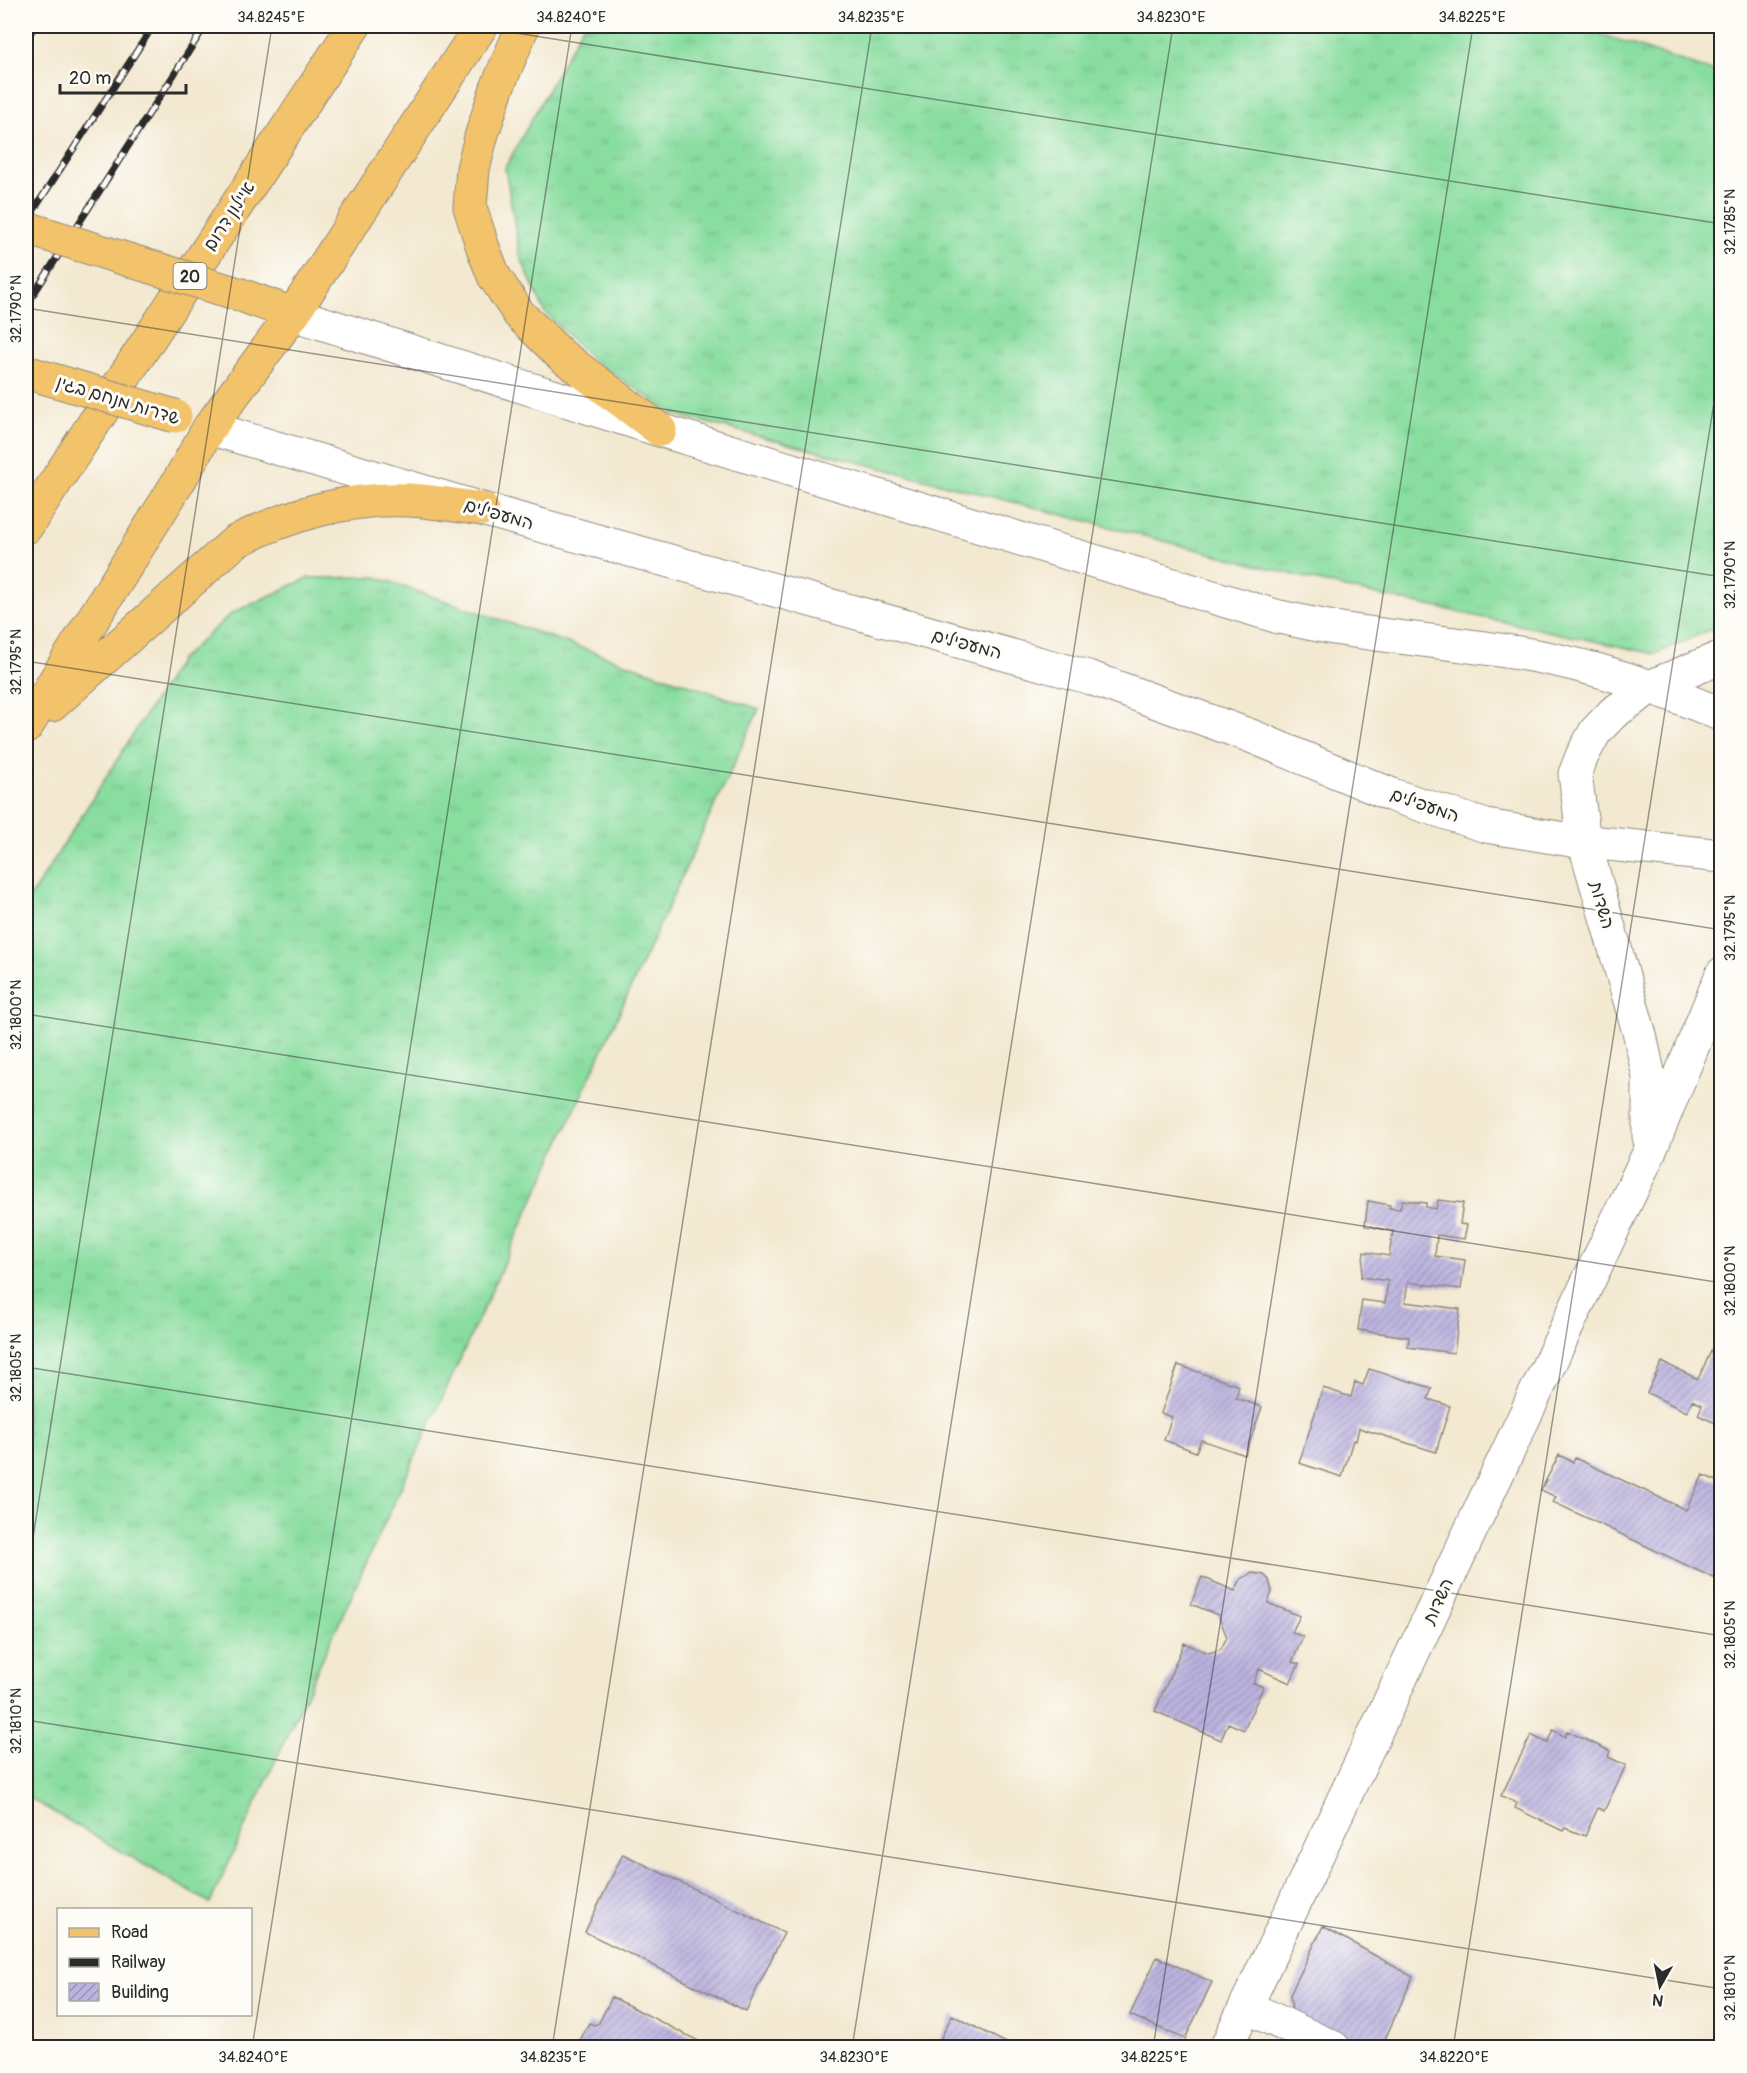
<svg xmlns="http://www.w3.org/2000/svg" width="1747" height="2073" viewBox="0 0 1747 2073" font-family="Pangolin,'Playpen Sans Hebrew',sans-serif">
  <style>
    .grass { fill: url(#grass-tufts); stroke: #5a8465; stroke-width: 1.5 }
    .building { fill: url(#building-hatch) }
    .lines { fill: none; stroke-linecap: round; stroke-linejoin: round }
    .minor-casing { stroke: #8f8a7e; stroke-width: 35 }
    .major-casing { stroke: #8f8a7e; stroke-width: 35 }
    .highway-casing { stroke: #8f8a7e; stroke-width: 35 }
    .minor { stroke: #fff; stroke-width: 33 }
    .major { stroke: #f2c36a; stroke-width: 33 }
    .highway { stroke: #f2c36a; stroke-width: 33 }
    .rail-casing { stroke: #2b2b2b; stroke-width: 7 }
    .rail { stroke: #fdfcf7; stroke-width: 4.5; stroke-dasharray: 14; stroke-linecap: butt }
    .major-bridge-casing { stroke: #8f8a7e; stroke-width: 35; stroke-linecap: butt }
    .major-bridge { stroke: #f2c36a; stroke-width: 33 }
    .ticks { fill: none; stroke: #2b2b2b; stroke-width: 1.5; stroke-opacity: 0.45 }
    .labels { text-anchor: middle; stroke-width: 6; stroke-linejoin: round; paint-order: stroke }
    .shield { fill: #fdfcf7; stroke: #6a6a68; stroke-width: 1.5 }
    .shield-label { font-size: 16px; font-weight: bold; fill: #2b2b2b }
    .street-label { font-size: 18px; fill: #2b2b2b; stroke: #fdfcf7 }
    .neatline { fill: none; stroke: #2b2b2b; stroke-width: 2 }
    .ticks-label { font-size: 15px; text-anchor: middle; fill: #2b2b2b }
  </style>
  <defs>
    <pattern id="grass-tufts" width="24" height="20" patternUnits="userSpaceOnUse" patternTransform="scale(1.5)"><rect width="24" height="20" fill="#88dd9f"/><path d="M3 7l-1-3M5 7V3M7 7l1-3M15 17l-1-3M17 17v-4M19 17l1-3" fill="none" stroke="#76be89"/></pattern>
    <pattern id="building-hatch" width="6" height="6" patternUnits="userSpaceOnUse" patternTransform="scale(1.5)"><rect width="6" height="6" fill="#bcb4e0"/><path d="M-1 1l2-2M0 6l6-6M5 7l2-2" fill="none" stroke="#9993b6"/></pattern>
  </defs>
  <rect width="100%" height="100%" fill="#fdfcf7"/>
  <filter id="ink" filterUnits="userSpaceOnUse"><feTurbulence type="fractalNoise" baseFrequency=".0167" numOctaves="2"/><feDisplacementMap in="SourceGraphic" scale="12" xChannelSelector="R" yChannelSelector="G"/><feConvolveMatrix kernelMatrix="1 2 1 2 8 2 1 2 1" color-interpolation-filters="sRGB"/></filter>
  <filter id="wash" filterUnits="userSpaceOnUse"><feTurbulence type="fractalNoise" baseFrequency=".008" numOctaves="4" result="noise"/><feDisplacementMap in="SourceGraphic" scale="24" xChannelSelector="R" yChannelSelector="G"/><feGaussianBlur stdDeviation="1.35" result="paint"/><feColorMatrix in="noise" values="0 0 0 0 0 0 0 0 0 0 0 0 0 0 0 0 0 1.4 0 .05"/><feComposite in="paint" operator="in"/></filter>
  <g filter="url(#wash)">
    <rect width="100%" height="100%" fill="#f3e8d0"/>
    <path class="grass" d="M583,26H1576L1721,74V625L1655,654L1345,588L673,414L590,358L544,311L520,256L505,168Z
      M376,577L759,709L210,1903L26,1796V904L180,660L232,613L308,578Z"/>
    <g id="blocks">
      <path class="building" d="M1402,1200L1426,1203V1207L1436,1209L1438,1200L1463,1203L1460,1224L1467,1225L1464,1239L1437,1235L1435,1256L1465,1260L1461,1289L1408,1282L1405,1302L1460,1309L1454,1353L1408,1347L1409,1337L1358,1330L1362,1300L1385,1303L1388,1281L1361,1277L1364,1252L1389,1256L1393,1231L1365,1226L1368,1201L1390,1205L1389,1208L1400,1209Z
        M1713,1347L1722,1351V1426L1698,1415L1702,1405L1692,1400L1687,1412L1647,1393L1662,1362L1698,1379Z
        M1178,1365L1239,1386L1236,1398L1262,1407L1245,1455L1201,1440L1196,1452L1164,1440L1172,1417L1161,1413Z
        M1369,1369L1432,1388L1428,1399L1450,1406L1436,1452L1359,1428L1356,1441L1353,1440L1342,1477L1299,1463L1323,1388L1351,1397L1355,1382L1363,1385Z
        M1559,1455L1573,1462L1575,1458L1686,1510L1703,1475L1722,1483V1582L1553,1502L1556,1497L1541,1490Z
        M1252,1573L1264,1575L1269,1580L1272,1592L1268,1603L1300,1616L1292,1632L1303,1637L1292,1662L1299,1664L1290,1683L1259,1669L1253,1683L1263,1687L1244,1730L1228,1723L1221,1740L1155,1711L1184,1643L1209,1653L1221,1649L1227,1637L1218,1615L1191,1604L1202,1577L1235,1591L1241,1579Z
        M1553,1730L1565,1737L1567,1731L1610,1751L1608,1757L1626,1765L1604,1811L1598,1808L1585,1836L1565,1828L1563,1831L1515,1808L1517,1803L1501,1796L1531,1735L1547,1743Z
        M623,1854L784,1933L746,2011L585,1932Z
        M1323,1926L1413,1977L1381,2048H1351L1293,2020L1290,1995Z
        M1157,1957L1212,1982L1185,2039L1130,2015Z
        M612,1997L712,2048H576L589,2023L594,2025L599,2023Z
        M952,2015L1016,2048H936Z"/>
    </g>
  </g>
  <g filter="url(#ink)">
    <use href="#blocks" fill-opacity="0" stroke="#8f8a7e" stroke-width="1.5"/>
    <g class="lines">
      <g class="minor-casing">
        <path id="minor" d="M293,314L660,430L1279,617C1300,621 1321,626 1341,629C1404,639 1468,644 1531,655C1597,667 1660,688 1722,715
          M209,428L482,509L1088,677L1251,736L1392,795L1486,826L1571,840L1722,856
          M1649,1137V1077L1640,1035L1584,841L1575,774L1582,756L1595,732L1613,713L1652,686L1722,657
          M1247,2007L1334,2048
          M1226,2048L1649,1153L1722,974"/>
      </g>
      <g class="major-casing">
        <path id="major" d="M241,295L293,314"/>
      </g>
      <g class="highway-casing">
        <path id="highway" d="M523,26L497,88L481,137L473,169L470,207L483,248L494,276L519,314L561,355L660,430
          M26,527L354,26
          M52,705L235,542C287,515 349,497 408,500C433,501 458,506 482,509
          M26,727L180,479L209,428L293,314L481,26"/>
      </g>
      <use href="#minor" class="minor"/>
      <use href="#major" class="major"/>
      <use href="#highway" class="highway"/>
      <g class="rail-casing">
        <path id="rail" d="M26,39L35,26
          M26,222L153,26
          M26,306L205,26"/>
      </g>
      <use href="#rail" class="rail"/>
      <g class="major-bridge-casing">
        <path id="major-bridge" d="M26,228L241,295
          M26,372L175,416"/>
      </g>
      <use href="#major-bridge" class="major-bridge"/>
    </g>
  </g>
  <path class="ticks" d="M471,26L1722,224M26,308L1722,577M26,661L1722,930M26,1014L1722,1283M26,1367L1722,1636M26,1582L272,26M26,1720L1722,1989M252,2048L572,26M552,2048L872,26M852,2048L1173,26M1153,2048L1473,26M1453,2048L1722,352"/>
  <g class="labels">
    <rect class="shield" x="173.5" y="263" width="33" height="26" rx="4.5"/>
    <g class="shield-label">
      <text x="190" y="282">20</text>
    </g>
    <g class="street-label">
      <text transform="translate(229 216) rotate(-57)" y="6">איילון דרום</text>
      <text transform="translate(118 400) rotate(17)" y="6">שדרות מנחם בגין</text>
      <text transform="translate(499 514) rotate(16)" y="6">המעפילים</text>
      <text transform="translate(967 644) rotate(15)" y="6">המעפילים</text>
      <text transform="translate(1425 805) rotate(19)" y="6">המעפילים</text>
      <text transform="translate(1602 905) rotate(74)" y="6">השדות</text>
      <text transform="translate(1438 1601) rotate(-65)" y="6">השדות</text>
    </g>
  </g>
  <rect width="1747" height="2073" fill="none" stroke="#fdfcf7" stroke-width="66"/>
  <rect x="57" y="1908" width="195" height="108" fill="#fdfcf7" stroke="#a9a8a5" stroke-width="1.5"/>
  <rect x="69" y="1928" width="30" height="9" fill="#f2c36a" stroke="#a9a8a5" stroke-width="1.5"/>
  <text x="111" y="1938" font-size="18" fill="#2b2b2b">Road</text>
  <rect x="69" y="1958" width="30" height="9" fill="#2b2b2b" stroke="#a9a8a5" stroke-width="1.5"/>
  <text x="111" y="1968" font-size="18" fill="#2b2b2b">Railway</text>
  <rect x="69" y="1983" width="30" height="18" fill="url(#building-hatch)" stroke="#a9a8a5" stroke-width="1.5"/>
  <text x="111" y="1998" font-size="18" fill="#2b2b2b">Building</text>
  <g transform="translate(1660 1986) rotate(189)" stroke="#fdfcf7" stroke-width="4.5" paint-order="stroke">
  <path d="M0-4.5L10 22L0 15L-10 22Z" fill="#2b2b2b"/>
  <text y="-9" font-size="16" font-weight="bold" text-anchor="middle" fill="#2b2b2b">N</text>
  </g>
  <path d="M60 84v9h126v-9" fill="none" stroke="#2b2b2b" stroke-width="3"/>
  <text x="69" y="84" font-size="18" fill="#2b2b2b" stroke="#fdfcf7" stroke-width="4.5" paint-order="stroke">20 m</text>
  <rect x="33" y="33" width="1681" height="2007" class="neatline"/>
  <g class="ticks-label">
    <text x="271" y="22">34.8245°E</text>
    <text x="571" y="22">34.8240°E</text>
    <text x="871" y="22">34.8235°E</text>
    <text x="1171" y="22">34.8230°E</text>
    <text x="1472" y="22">34.8225°E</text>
    <text transform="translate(1730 222) rotate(-90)" y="5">32.1785°N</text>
    <text transform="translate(16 309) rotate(-90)" y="5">32.1790°N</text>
    <text transform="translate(1730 575) rotate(-90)" y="5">32.1790°N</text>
    <text transform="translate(16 662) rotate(-90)" y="5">32.1795°N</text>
    <text transform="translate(1730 928) rotate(-90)" y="5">32.1795°N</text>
    <text transform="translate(16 1015) rotate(-90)" y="5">32.1800°N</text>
    <text transform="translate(1730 1281) rotate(-90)" y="5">32.1800°N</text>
    <text transform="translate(16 1368) rotate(-90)" y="5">32.1805°N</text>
    <text transform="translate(1730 1635) rotate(-90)" y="5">32.1805°N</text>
    <text transform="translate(16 1721) rotate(-90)" y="5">32.1810°N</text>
    <text transform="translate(1730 1988) rotate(-90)" y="5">32.1810°N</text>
    <text x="253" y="2062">34.8240°E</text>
    <text x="553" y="2062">34.8235°E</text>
    <text x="854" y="2062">34.8230°E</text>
    <text x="1154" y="2062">34.8225°E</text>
    <text x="1454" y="2062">34.8220°E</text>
  </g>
</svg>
